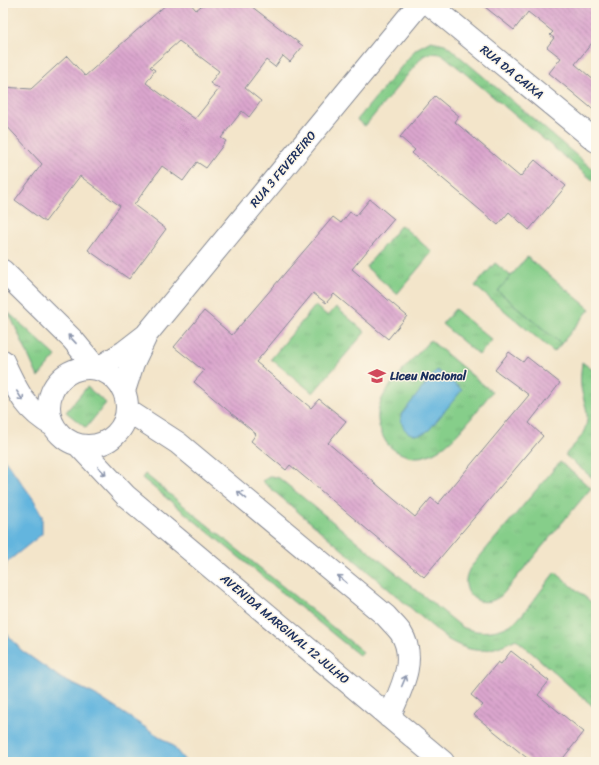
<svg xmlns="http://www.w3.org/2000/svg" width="599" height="765" viewBox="0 0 599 765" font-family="Sriracha,sans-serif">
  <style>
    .grass { fill: url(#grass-tufts); stroke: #507e74 }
    .pitch { fill: #86ce8a; stroke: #507e74 }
    .water { fill: #63b5de; stroke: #3f729e }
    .building { fill: url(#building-back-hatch); fill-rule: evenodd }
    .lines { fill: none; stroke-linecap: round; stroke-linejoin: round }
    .minor-casing { stroke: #878a94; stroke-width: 24 }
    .minor { stroke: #fff; stroke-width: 22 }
    .oneway { stroke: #8d97ae }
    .labels { text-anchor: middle; stroke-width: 3; stroke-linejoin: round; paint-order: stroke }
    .street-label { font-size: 12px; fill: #1b2f5e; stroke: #fcf5e5 }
    .poi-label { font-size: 12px; font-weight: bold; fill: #1b2f5e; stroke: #fcf5e5; text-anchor: start }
  </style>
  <defs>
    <pattern id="grass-tufts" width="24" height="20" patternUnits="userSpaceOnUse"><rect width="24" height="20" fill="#86ce8a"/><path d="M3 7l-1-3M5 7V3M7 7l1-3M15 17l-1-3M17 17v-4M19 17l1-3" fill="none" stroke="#73b17a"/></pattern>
    <pattern id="building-back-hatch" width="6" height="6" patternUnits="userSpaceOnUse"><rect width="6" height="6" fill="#dba6ce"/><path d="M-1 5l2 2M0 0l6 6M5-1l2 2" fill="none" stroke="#b188aa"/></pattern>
  </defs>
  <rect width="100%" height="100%" fill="#fcf5e5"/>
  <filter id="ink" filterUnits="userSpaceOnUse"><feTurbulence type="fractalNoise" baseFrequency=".025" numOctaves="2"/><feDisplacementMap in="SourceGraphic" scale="8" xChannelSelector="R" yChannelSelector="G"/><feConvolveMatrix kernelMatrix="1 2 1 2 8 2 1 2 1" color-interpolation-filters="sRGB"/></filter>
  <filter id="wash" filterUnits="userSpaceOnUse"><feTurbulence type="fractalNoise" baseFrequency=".012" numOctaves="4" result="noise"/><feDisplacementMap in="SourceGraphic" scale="16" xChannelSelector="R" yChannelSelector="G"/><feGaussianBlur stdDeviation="0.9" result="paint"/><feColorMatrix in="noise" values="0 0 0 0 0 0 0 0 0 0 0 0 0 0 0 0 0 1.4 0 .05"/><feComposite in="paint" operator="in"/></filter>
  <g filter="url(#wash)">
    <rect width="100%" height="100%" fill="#f3e5ca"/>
    <path class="grass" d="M431,41L445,44L596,172V183L442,54L430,53L423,56L365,126L357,120L416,49Z
      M401,225L432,252L397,294L366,267Z
      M495,263L511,276L498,291L561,344L554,352L475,286Z
      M315,306L328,316L336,307L365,332L313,393L271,359Z
      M455,309L492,340L479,355L442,324Z
      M9,313L56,356L38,377Z
      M430,340L492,392C472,415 441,468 405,455C398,453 390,448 386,442C378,429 375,415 381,401C388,384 417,355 430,340Z
      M582,362L594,371L596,369V481L565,455C571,448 579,441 583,433C592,414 584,406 581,387C580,379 581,371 582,362Z
      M87,387L106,403L86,428L66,412Z
      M560,462L591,488L502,595C480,613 456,592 470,568Z
      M145,474L363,652L360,656L142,478Z
      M271,476L279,478L462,627C478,634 498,633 513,623C522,618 547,582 555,572L596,606V709L516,639C488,653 474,655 447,639L262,481Z"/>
    <path class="pitch" d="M527,257L590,309L561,344L498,291Z"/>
    <path class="water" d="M437,370L462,390L429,430C415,440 400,433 401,415Z
      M3,457L34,500L42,516V534L7,562L3,578Z
      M3,629L21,650L62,679L94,694L143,726L171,744L186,762H3Z"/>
    <g id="blocks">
      <path class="building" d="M168,3H190L196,10L205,3H247L303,46L290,62L283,56L275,67L266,60L245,88L261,101L249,117L242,111L221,138L226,141L206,168L197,162L183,181L162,166L134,205L166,229L129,279L88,250L120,206L80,176L45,222L15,200L42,164L3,122V87L31,89L67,56L85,76ZM179,41L219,71L210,83L219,89L195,119L146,83L155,70L150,67Z
        M480,3H596V38L575,64L596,82V112L549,73L561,58L547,47L554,38L550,35L553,32L528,12L514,30Z
        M435,96L459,116L455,122L520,177L535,160L566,186L529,230L509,212L498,225L412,153L415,150L400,137Z
        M370,199L394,219L352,269L407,316L388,339L334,294L326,303L313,293L256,362L311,408L319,399L346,421L328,443L415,517L431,498L438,504L529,395L495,370L509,352L523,362L527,357L560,383L529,423L543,436L424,577L290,465L286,470L251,441L256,434L194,382L204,371L174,347L204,311L232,335L333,217L341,223L350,212L356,216Z
        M511,651L549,681L538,695L584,732L560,762H532L474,715L483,705L471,695L498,662L501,664Z"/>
    </g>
  </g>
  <g filter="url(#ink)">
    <use href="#blocks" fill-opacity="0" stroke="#878a94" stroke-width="1"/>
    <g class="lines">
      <g class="minor-casing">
        <path id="minor" d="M428,3L596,141
          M3,271L73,340L97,369L124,352L146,335L420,3
          M3,361C17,391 25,410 54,426
          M49 407a39 39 0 1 1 78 0a39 39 0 1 1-78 0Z
          M124,391L133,363L145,338
          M127,410L178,443L386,616C391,622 397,627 401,633C418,660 400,691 389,717
          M78,445L126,496L443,762"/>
      </g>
      <use href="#minor" class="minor"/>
    </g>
    <defs><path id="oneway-shaft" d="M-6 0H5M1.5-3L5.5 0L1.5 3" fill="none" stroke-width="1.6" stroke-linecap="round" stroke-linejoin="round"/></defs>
    <g class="oneway">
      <use href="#oneway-shaft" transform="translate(72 339) rotate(-133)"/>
      <use href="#oneway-shaft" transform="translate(20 396) rotate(57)"/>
      <use href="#oneway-shaft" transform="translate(102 471) rotate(47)"/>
      <use href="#oneway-shaft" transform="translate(242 495) rotate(-140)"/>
      <use href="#oneway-shaft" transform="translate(342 579) rotate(-140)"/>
      <use href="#oneway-shaft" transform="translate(404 681) rotate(-67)"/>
    </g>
  </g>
  <defs>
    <g id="school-bare" transform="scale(1.38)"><path d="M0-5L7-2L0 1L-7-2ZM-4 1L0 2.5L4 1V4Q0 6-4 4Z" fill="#d1495b" stroke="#fcf5e5" stroke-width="2.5" paint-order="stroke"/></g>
  </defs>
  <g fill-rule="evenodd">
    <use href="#school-bare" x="377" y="376"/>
  </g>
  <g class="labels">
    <g class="street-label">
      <text transform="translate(512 72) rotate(39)" y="4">RUA DA CAIXA</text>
      <text transform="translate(283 169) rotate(-50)" y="4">RUA 3 FEVEREIRO</text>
      <text transform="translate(285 629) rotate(40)" y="4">AVENIDA MARGINAL 12 JULHO</text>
    </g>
    <g class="poi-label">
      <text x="390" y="380">Liceu Nacional</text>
    </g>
  </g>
  <rect width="599" height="765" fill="none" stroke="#fcf5e5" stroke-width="16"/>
</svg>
